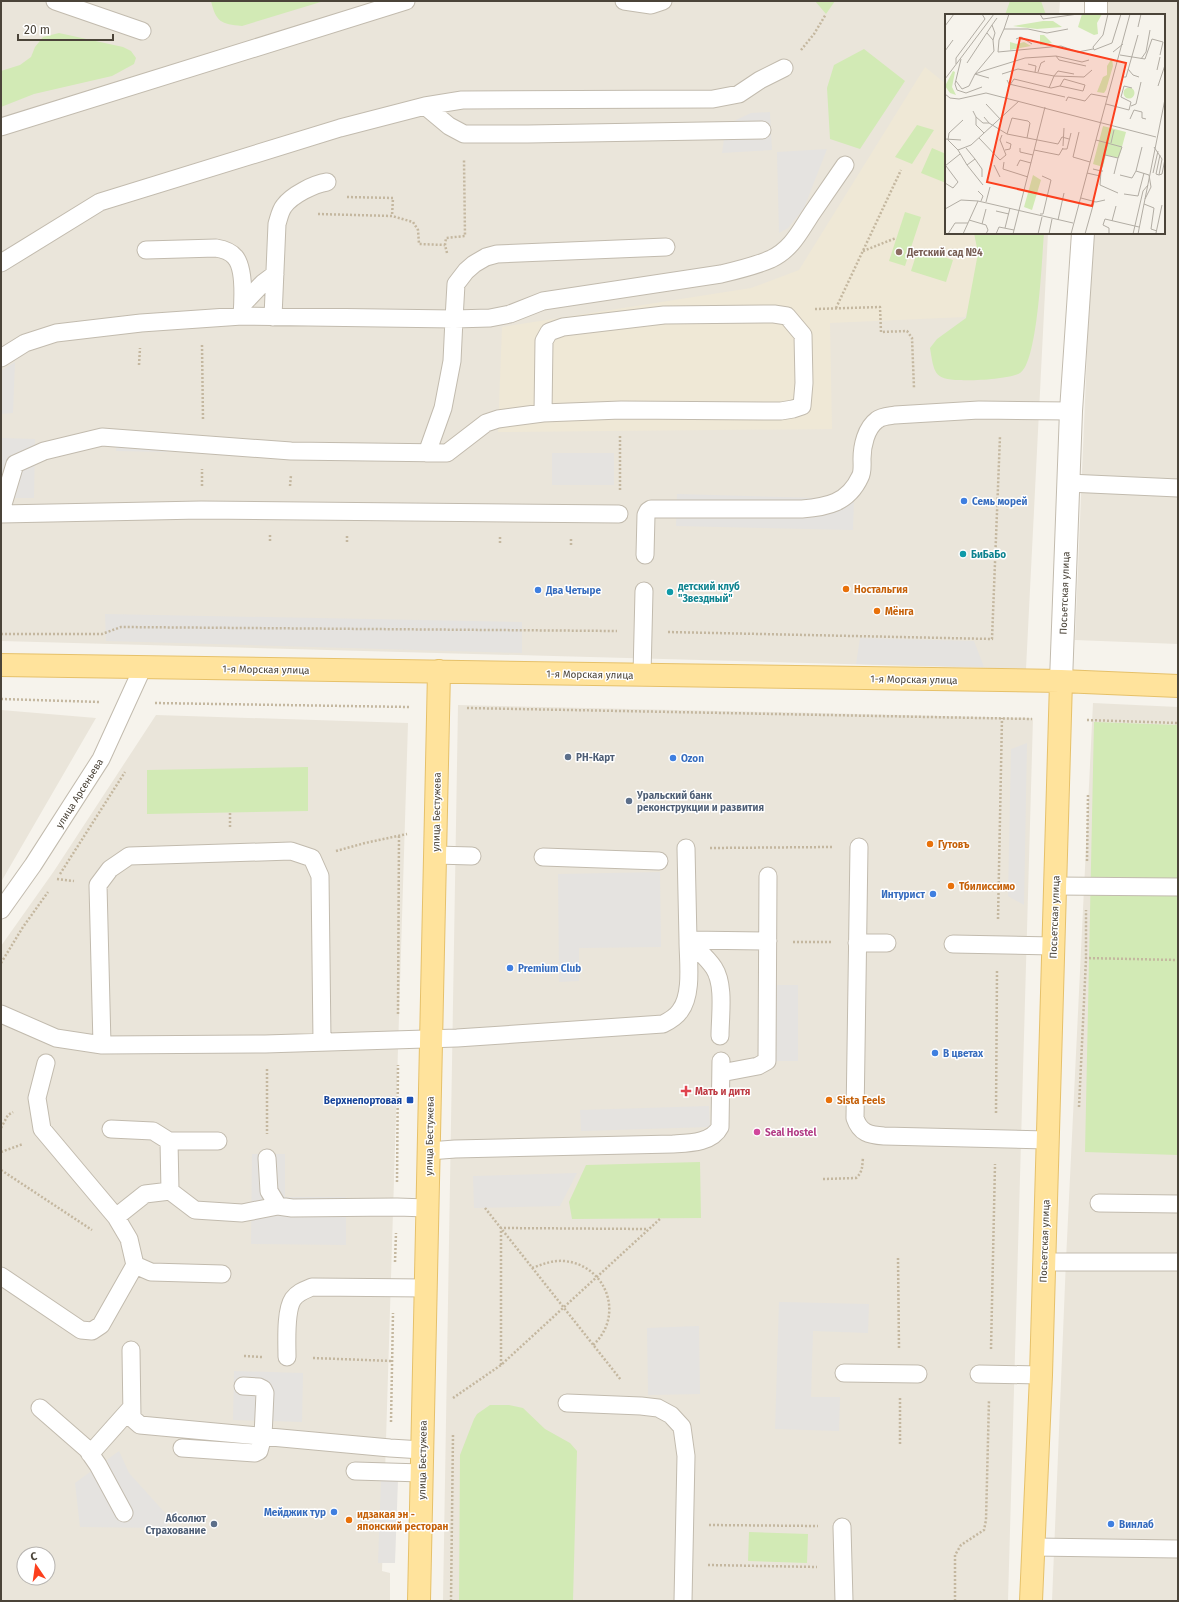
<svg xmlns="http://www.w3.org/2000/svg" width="1179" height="1602" viewBox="0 0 1179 1602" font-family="'Fira Sans',sans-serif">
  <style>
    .residential { fill: #eae5da; fill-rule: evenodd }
    .education { fill: #efe8d6 }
    .green { fill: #d2eab5 }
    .parking { fill: #e5e3e0 }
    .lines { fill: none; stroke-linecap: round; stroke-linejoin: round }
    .lane-casing { stroke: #c2bbae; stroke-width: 19 }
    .street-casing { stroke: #c2bbae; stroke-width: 24 }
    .primary-casing { stroke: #e6c16a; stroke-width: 24 }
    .path { stroke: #c4b79f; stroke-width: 2.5; stroke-dasharray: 2 2; stroke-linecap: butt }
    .lane { stroke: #fff; stroke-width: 17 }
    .street { stroke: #fff; stroke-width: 22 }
    .primary { stroke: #ffe39c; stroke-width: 22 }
    .education-dot { fill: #8d6e63; stroke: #fff; stroke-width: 1.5 }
    .shop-dot { fill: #3f7fe0; stroke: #fff; stroke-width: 1.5 }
    .culture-dot { fill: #0f9aa8; stroke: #fff; stroke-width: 1.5 }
    .food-dot { fill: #e8710a; stroke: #fff; stroke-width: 1.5 }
    .service-dot { fill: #5c6f8a; stroke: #fff; stroke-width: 1.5 }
    .health-dot { fill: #e0444e; stroke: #fff; stroke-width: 1.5 }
    .transit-dot { fill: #1a4fb4; stroke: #fff; stroke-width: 1.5 }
    .hotel-dot { fill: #d1479c; stroke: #fff; stroke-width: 1.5 }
    .labels { text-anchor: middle; stroke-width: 3; stroke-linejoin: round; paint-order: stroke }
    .education-label { font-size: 10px; font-weight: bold; fill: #785e54; stroke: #fff; text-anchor: start }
    .shop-label { font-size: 10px; font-weight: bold; fill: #366cbe; stroke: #fff; text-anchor: start }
    .culture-label { font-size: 10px; font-weight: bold; fill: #0d838f; stroke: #fff; text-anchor: start }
    .food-label { font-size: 10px; font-weight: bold; fill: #c56008; stroke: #fff; text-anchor: start }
    .street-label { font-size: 10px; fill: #4b4439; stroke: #fff }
    .service-label { font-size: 10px; font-weight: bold; fill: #4e5e75; stroke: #fff; text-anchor: start }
    .health-label { font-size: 10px; font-weight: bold; fill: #be3a42; stroke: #fff; text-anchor: start }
    .transit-label { font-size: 10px; font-weight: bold; fill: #164399; stroke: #fff; text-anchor: end }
    .hotel-label { font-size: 10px; font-weight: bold; fill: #b23c85; stroke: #fff; text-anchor: start }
    .inset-road { fill: none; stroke: #b2ada4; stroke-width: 1 }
    .view { fill: #fc3f1d; fill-opacity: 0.15; stroke: #fc3f1d; stroke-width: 2 }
    .inset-edge { fill: none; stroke: #4b4439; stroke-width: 2 }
  </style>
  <rect width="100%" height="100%" fill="#f6f3ec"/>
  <path class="residential" d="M1,1H1060L1059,15H946V233H1048L1026,669L1,641Z
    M1102,1H1178V644L1075,640L1092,233H1164V15H1101Z
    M1093,703L1178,707V1601H1052L1066,1260Z
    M458,705L1033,718L1008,1601H443Z
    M1,710L96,718L1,882Z
    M156,715L408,723L382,1571L390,1573V1601H1V946L54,871ZM24,1554H48V1578H24Z"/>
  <path class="education" d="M925,67L946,84V233H994L965,317L830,323L832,429L498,432L502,327L751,288L799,270Z"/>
  <path class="green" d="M211,1H324L242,26C221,24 216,22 211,1Z
    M815,1H835L826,14Z
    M1010,1H1041L1046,15H1005Z
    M59,33L123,47L131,51L136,58L134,64L112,76L34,94L1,107V71L20,65L31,57L35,47L43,37Z
    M864,49L905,81L860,149L830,139L827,88L834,65Z
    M917,125L934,130L912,164L895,157Z
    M932,148L946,154V183L921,173Z
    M905,212L921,217L905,266L889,261Z
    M974,233H1044C1042,256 1038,363 1020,373C1010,379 973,381 960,380C933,380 934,371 930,348L937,339L966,318L978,253Z
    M918,249L953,260L946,282L911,271Z
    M1094,722L1178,725V1155L1085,1152Z
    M308,767V811L147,814V770Z
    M700,1162L701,1218L572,1219L569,1202L586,1165Z
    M490,1405H509L523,1408L545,1429L570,1443L577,1451L573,1601H459L460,1455L474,1419L477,1414Z
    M749,1532L808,1534L807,1563L748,1561Z"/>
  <path class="parking" d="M770,112L772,150L722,153L724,139L736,120L751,113Z
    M827,149L804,208L788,228L779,233L777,152Z
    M15,362L13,413L1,414V371Z
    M117,433L167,434V452L116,451Z
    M1,438L35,439L34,498H1Z
    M552,453H614V485H552Z
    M677,494L854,499L853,530L676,526Z
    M105,614L522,622V653L106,641Z
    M860,638L974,641L984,667L856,664Z
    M1027,743L1024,905L1008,896L1011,749Z
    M660,872L661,947L579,948V981L559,982L558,874Z
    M772,985H798V1061H772Z
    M709,1106L710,1127L581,1131L580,1110Z
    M252,1154H285V1197H346V1245L251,1244Z
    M577,1173L560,1206L474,1208L473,1176Z
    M779,1302L869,1304L868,1333L813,1331L811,1397H840L839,1431L775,1429Z
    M699,1326L700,1394L648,1395L647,1328Z
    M234,1371L303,1373L302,1422L233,1420Z
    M119,1451L129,1473L167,1515V1528L80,1527L75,1483Z
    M381,1480H398L395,1563H378Z"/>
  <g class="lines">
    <g class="lane-casing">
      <path id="lane" d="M55,1L142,31
        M624,1L651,5L663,1
        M425,106L449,126L464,134H528L762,130
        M1,127L406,1
        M146,250L216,248C222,249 231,252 235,257C245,268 243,302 242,316
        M1,263L100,202L340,128L425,106L462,100L713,99L739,94L760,80L784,68
        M243,304L263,283L275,274
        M273,317L277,224C279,218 280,211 284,206C292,195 314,184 327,182
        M1,358L25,343L56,333L141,323L242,316L454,319L456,284L466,271L474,264L486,257L497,254L666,247
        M427,453L443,408L452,361L454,319L490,318L510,314L543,301L721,274C738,270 755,266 771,259C792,249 800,231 812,213C823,197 834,181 845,165
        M1068,483L1178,488
        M1,511L15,464L44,451L102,437L291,451L447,453L486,423L498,419L543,413L621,410L781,411L793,409L802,406L804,383L803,335L787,316L774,314L664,315L563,327L549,332L544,341L543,413
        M1,514L201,510L619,514
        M645,555L646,515L648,511L651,509H802C827,507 848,503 860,477C863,472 862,464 862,459C862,446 866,428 877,420C882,416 890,416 895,415L979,410L1071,411
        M642,675L644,591
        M859,847L855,1118C860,1133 869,1135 884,1136L1047,1140
        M686,848L688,940C697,950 707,957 714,968C725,985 720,1016 720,1036
        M435,855L472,856
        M543,857L659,861
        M1055,886L1178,887
        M1,910L33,865L101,759L143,667
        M857,943H887
        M953,944L1053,946
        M1,1014L56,1038L102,1045L265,1044L457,1038L663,1024C669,1021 676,1017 680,1011C693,994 688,961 688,940L768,941
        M102,1045L98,885L110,869L129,856L291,851L312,858L320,876L322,1041
        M721,1073L758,1066L767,1061L768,876
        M111,1129L153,1131L169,1141L170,1191L145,1194L116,1217
        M169,1141H218
        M429,1151L455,1149L673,1144C689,1143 712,1143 720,1127L721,1061
        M267,1158L269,1191L278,1206L292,1208L397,1207L427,1208
        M170,1191L195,1210L242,1213L278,1206
        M1099,1203L1178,1204
        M1044,1262H1178
        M135,1265L151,1272L222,1274
        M1,1276L81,1330L92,1331L101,1325L135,1265L129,1239L116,1217L42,1129L37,1098L46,1063
        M131,1350L132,1418L140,1425L390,1448L422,1450
        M287,1357C287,1342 285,1311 293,1299C298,1292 305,1290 312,1287L426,1288
        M844,1373L918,1374
        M979,1374L1041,1375
        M567,1403L641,1406L658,1408L671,1415L682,1427L686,1456L683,1601
        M40,1408L87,1449L98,1465L124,1513
        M182,1448L255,1453L259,1451L263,1436L265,1393L263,1389L259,1387L243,1386
        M90,1454L131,1408
        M355,1471L422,1473
        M842,1527L844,1601
        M1034,1547L1178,1549"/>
    </g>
    <g class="street-casing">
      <path id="street" d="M1096,15V1
        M1061,681L1071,411L1083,233"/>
    </g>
    <g class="primary-casing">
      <path id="primary" d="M1,665L1061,681L1178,686
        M419,1601L439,671
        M1031,1601L1041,1375L1061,681"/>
    </g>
    <path class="path" d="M801,50L814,34L826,14
      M347,197L393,198L392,216
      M318,214L392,216L413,222L418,230L419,244L445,245
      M863,251L896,238
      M447,253L445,245L446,238L465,236L464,159
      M836,308L901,170
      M815,309L880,307L881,332L907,331L912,338L914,388
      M202,345L203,420
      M139,365L140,348
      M202,486V469
      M290,486L291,475
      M620,490V435
      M347,536V542
      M500,537V544
      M270,541V535
      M571,545V538
      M668,632L992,639L1000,436
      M1,634H102L121,627L617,631
      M1,699L100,702
      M155,703L410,707
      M467,708L1032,719
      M1087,720L1178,723
      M230,813V828
      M710,848L833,847
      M336,851L365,843L407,834
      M1087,861L1088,794
      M60,874L125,772
      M57,879L74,881
      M998,919L1002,718
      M793,942H832
      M1085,958L1178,960
      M1,963L23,927L48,892
      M398,1014L399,835
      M267,1069V1134
      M1079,1107L1086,959V910
      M996,1113L997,970
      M1,1128L8,1115L13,1112
      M1,1152L23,1144
      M1,1170L92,1230
      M823,1179L856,1178C863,1172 862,1166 863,1158
      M397,1182L398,1065
      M485,1208L621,1380
      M898,1258L899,1349
      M395,1262L396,1233
      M532,1268C543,1264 553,1260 564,1261C607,1265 625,1316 593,1345
      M991,1349L995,1164
      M244,1356L262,1357
      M313,1358L392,1361
      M501,1365V1228L648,1229
      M453,1398L501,1365L661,1218
      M900,1398V1446
      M391,1422L393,1313
      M709,1525L818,1526
      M708,1565L817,1567
      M451,1601L453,1434
      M955,1601V1555L961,1545L984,1530L986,1520L989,1400"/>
    <use href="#lane" class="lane"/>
    <use href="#street" class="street"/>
    <use href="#primary" class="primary"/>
  </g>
  <circle class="education-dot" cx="899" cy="252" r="4"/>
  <g class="shop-dot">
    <circle cx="964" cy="501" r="4"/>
    <circle cx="538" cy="590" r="4"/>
    <circle cx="673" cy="758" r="4"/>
    <circle cx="933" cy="894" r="4"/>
    <circle cx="510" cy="968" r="4"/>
    <circle cx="935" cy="1053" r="4"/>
    <circle cx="334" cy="1512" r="4"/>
    <circle cx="1111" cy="1524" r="4"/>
  </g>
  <g class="culture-dot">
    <circle cx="963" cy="554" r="4"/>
    <circle cx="670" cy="592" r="4"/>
  </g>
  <g class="food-dot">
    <circle cx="846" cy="589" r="4"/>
    <circle cx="877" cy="611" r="4"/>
    <circle cx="930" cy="844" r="4"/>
    <circle cx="951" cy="886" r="4"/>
    <circle cx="829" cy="1100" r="4"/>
    <circle cx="349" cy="1520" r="4"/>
  </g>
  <g class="service-dot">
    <circle cx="568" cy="757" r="4"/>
    <circle cx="629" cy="801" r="4"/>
    <circle cx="214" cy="1524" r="4"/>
  </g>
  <path class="health-dot" d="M684 1085h4v4h4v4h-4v4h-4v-4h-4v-4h4z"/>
  <rect class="transit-dot" x="406" y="1096" width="8" height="8" rx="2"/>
  <circle class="hotel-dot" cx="757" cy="1132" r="4"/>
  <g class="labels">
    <g class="education-label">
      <text x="907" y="256">Детский сад №4</text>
    </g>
    <g class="shop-label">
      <text x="972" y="505">Семь морей</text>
      <text x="546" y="594">Два Четыре</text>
      <text x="681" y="762">Ozon</text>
      <text x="925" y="898" text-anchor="end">Интурист</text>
      <text x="518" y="972">Premium Club</text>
      <text x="943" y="1057">В цветах</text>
      <text x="326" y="1516" text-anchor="end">Мейджик тур</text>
      <text x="1119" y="1528">Винлаб</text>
    </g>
    <g class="culture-label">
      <text x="971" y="558">БиБаБо</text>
      <text x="678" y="590">детский клуб<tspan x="678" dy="12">"Звездный"</tspan></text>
    </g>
    <g class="food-label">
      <text x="854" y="593">Ностальгия</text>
      <text x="885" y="615">Мёнга</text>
      <text x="938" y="848">Гутовъ</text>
      <text x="959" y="890">Тбилиссимо</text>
      <text x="837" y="1104">Sista Feels</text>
      <text x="357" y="1518">идзакая эн -<tspan x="357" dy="12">японский ресторан</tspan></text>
    </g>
    <g class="street-label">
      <text transform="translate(1064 593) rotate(-88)" y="4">Посьетская улица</text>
      <text transform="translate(266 669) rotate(1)" y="4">1-я Морская улица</text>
      <text transform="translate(590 674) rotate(1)" y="4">1-я Морская улица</text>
      <text transform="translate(914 679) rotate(1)" y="4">1-я Морская улица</text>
      <text transform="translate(79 793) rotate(-58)" y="4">улица Арсеньева</text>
      <text transform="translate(436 812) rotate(-89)" y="4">улица Бестужева</text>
      <text transform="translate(1054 917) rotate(-88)" y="4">Посьетская улица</text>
      <text transform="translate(429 1136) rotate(-89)" y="4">улица Бестужева</text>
      <text transform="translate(1044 1241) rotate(-88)" y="4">Посьетская улица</text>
      <text transform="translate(422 1460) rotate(-89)" y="4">улица Бестужева</text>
    </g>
    <g class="service-label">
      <text x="576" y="761">РН-Карт</text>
      <text x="637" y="799">Уральский банк<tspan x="637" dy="12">реконструкции и развития</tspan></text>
      <text x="206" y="1522" text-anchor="end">Абсолют<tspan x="206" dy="12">Страхование</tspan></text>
    </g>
    <g class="health-label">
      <text x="695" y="1095">Мать и дитя</text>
    </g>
    <g class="transit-label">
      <text x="402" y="1104">Верхнепортовая</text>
    </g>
    <g class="hotel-label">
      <text x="765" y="1136">Seal Hostel</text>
    </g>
  </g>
  <g transform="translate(945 14)">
    <rect width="220" height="220" fill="#f6f3ec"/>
    <path d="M137,0H157L152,9L153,20L149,21L133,13ZM98,7H108L117,13L92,15L68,12ZM95,21H99L107,29L95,31ZM65,28L72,30L79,28L86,32L65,36ZM167,44L168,52L161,76L159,79L152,78L158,63L162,61V52ZM8,57L10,58L7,73L11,81L5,79L0,72ZM178.5 79a5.5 5.5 0 1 1 11 0a5.5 5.5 0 1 1-11 0ZM158,112L181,118L174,144L161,141L158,153L148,150ZM88,161L96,166L87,196L79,193Z" fill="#d2eab5"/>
    <path class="inset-road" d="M95,0L98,5L133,0M163,0L158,21L148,33L149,36L167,29L176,0M0,12L9,0M193,13L196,0M59,15L64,0M123,15L102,19L83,15H59L54,26L53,38L116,32L133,38L148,35M42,19L48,26L49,37L30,60L44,64M71,25L76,23L87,30M48,26L50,19L47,11L52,4M0,37L8,26M168,38L178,30M175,41L200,45L207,25L218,28L215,41M111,42L114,46L141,52M16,45L10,70L12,76L21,79L37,73M196,45L201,38L205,16M22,49L47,11M11,50V44L40,5L37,0M83,50L91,52L90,58M183,55L188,61L194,63M212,56L215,43M93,58L96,49L100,47M57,60L73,55L109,62L113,57L129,60M178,63H181L193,21M0,65L49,0M62,66L64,70L120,83M11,67L17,75L24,72L30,60L38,57L80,44L111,42L137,48L144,46M213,72L220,51M63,74L69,65L106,74L115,72L138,77L140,71L119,65L115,72M104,74L109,62L139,63L147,56M0,80L5,84L14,85L41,79L211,123M121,87L123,83L140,87L146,80L162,83M41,90L56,106M161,90L184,96L186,88L176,83L179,72L187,74M186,92L191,90L196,68M28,97L31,103V111L39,119M31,103L38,109H44M39,103L44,109L62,120L113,130L117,123L124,125M185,105L189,96L197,98V104L201,105M18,106L4,119L3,126L13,136L26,131L74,87M156,107L185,0M134,118L128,143L145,148M62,120L67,104L83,107L85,109L82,124M34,124L55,146L61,141L55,126L57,121M0,125L16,126M151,126L177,133L173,144L160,141M166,129L169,116M118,132L119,114M197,133L191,157L204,161L206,173L200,185M209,133L217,145L214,161L211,160M75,134V138L88,141M117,135H122L126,119M13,136L22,151L30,145L21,134M60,136L65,135L66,130L61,128M89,136L114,141L118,134M30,145L37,155V163M59,148L58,155L83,163M22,151L38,171M49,151L55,163M0,152L15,140M72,152L75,146L86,149M148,155L156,157L155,171L173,179M158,157H156L163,128M142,159L155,162M208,159L213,137M169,160L173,144M211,160L215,141M175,161L187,164L191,157M214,161L217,160L220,145M0,169L8,174L13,168L1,152M33,177L38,182L36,187M179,180L193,182L199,159M136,184L151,188L160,186M41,188L45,173M199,190L209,194L206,215L212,217M0,195L16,186L33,187L128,209M51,197L64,200M95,200H98L106,166L97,162M24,206L41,211L43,216L41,220M113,206L119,179M167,207L171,192M37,210L41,195M60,214L65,194M211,219L217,191M3,220L10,209H23M18,220L33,187M51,220L54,213L69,216M68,220L100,93M93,220L97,203M104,220L107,205M126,220L156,107M140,220L149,188M164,220V214L158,211L160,205L194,213M188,220L198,177L203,171M193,220L220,85"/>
    <path class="view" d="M75,24L181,49L147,192L42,168Z"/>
    <rect width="220" height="220" class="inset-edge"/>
  </g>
  <rect width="1179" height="1602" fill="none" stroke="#4b4439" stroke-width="4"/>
  <g transform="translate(36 1566) rotate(347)"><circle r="19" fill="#ffffff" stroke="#b7b4b0"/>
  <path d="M0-3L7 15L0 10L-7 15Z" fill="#fc3f1d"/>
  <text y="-6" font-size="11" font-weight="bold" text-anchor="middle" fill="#4b4439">С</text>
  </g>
  <path d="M18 34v6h95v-6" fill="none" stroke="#4b4439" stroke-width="2"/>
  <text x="24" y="34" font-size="12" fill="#4b4439" stroke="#ffffff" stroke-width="3" paint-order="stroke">20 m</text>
</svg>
